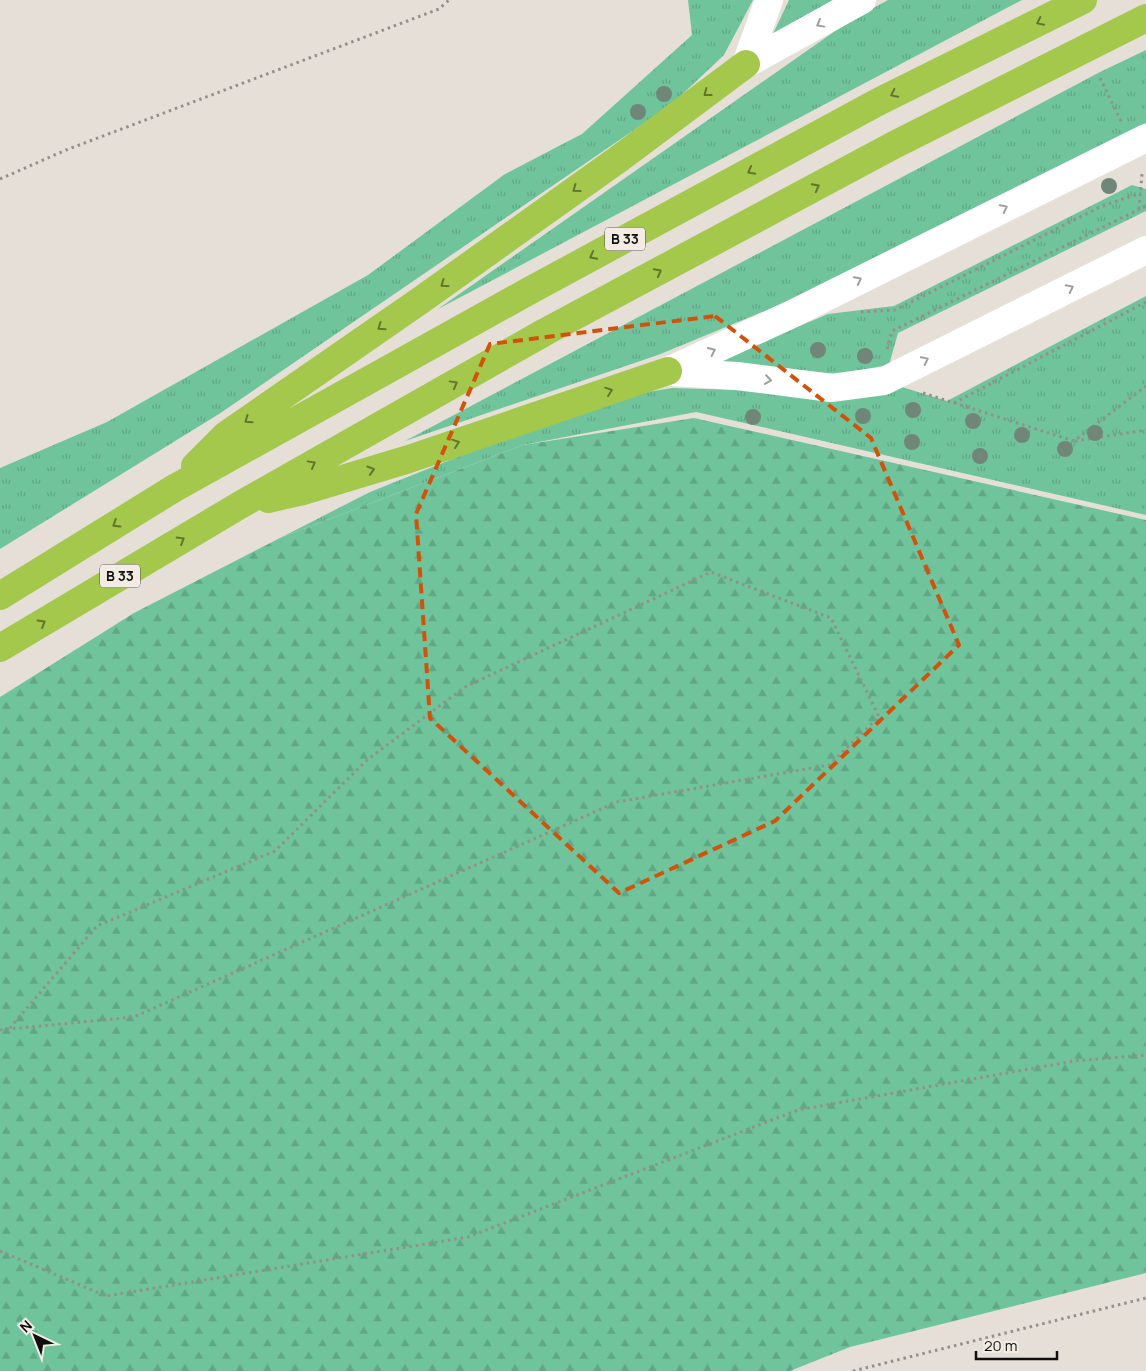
<svg xmlns="http://www.w3.org/2000/svg" width="1146" height="1371" viewBox="0 0 1146 1371" font-family="Manrope,sans-serif">
  <style>
    .grass { fill: url(#grass-tufts) }
    .forest { fill: url(#forest-firs) }
    .lines { fill: none; stroke-linecap: round; stroke-linejoin: round }
    .path { stroke: #938f8a; stroke-width: 3; stroke-dasharray: 2.5 4; stroke-linecap: butt }
    .minor { stroke: #fff; stroke-width: 28 }
    .highway { stroke: #a3c84b; stroke-width: 28 }
    .tree { fill: #6f8678 }
    .oneway { stroke: #61752f }
    .oneway2 { stroke: #a09f9e }
    .marked { fill: none; stroke: #d2520c; stroke-width: 4; stroke-dasharray: 10 6; stroke-linejoin: round }
    .labels { text-anchor: middle; stroke-width: 4; stroke-linejoin: round; paint-order: stroke }
    .shield { fill: #f2ece5; stroke: #54514e; stroke-width: 1 }
    .shield-label { font-size: 14px; font-weight: bold; fill: #110f0d }
  </style>
  <defs>
    <pattern id="grass-tufts" width="24" height="20" patternUnits="userSpaceOnUse" patternTransform="scale(1.25)"><rect width="24" height="20" fill="#70c49c"/><path d="M3 7l-1-3M5 7V3M7 7l1-3M15 17l-1-3M17 17v-4M19 17l1-3" fill="none" stroke="#60a785"/></pattern>
    <pattern id="forest-firs" width="22" height="20" patternUnits="userSpaceOnUse" patternTransform="scale(1.25)"><rect width="22" height="20" fill="#70c49c"/><path d="M5 1l3.5 6h-7zM16 11l3.5 6h-7z" fill="#60a785"/></pattern>
  </defs>
  <rect width="100%" height="100%" fill="#e5dfd8"/>
  <path class="grass" d="M688,0H753L724,55L672,104L219,414L0,549V468L107,422L368,275L505,174L582,134L692,35Z
    M789,0H833L772,36Z
    M888,0H1022L438,309L848,22Z
    M1146,50V123L789,301L658,355L405,441L1100,72Z
    M1132,185L1146,189V211L898,333L889,365L837,374L717,361L828,314L894,306Z
    M1146,296V515L696,412L523,445L280,538L370,492L520,432L629,395L672,388L737,390L902,387L947,401Z"/>
  <path class="forest" d="M694,418L1146,520V1273L850,1347L790,1371H0V697L134,613L280,538L523,445Z"/>
  <g class="lines">
    <path class="path" d="M1100,78L1121,121
      M0,179L66,150L439,9L449,0
      M1139,209L1142,174
      M861,312L895,310L1102,206L1141,193
      M887,349L892,331L1146,206
      M923,393L1074,441L1146,386
      M954,403L1146,302
      M1075,441L1146,430
      M0,1030L9,1029L134,1017L617,802L829,765L879,717L831,618L711,572L465,687L367,760L275,851L97,926L9,1029
      M0,1251L106,1296L468,1237L798,1110L1074,1061L1146,1055
      M853,1371L1146,1298"/>
    <path class="minor" d="M746,64L862,0
      M746,64L769,0
      M668,371L792,314L1146,138
      M672,372L737,376L831,388L884,381L1146,250"/>
    <path class="highway" d="M195,466L226,435L421,300L620,158L746,64
      M268,499L303,491L409,459L668,371
      M0,596L173,489L529,291L878,102L1083,0
      M0,648L240,505L545,332L894,145L1146,18"/>
  </g>
  <g class="tree">
    <circle cx="664" cy="94" r="8"/>
    <circle cx="638" cy="112" r="8"/>
    <circle cx="1109" cy="186" r="8"/>
    <circle cx="818" cy="350" r="8"/>
    <circle cx="865" cy="356" r="8"/>
    <circle cx="913" cy="410" r="8"/>
    <circle cx="863" cy="416" r="8"/>
    <circle cx="753" cy="417" r="8"/>
    <circle cx="973" cy="421" r="8"/>
    <circle cx="1095" cy="433" r="8"/>
    <circle cx="1022" cy="435" r="8"/>
    <circle cx="912" cy="442" r="8"/>
    <circle cx="1065" cy="449" r="8"/>
    <circle cx="980" cy="456" r="8"/>
  </g>
  <defs><path id="oneway-chevron" d="M-2-3.5L2.5 0L-2 3.5" fill="none" stroke-width="1.6" stroke-linecap="round" stroke-linejoin="round" transform="scale(1.25)"/></defs>
  <g class="oneway">
    <use href="#oneway-chevron" transform="translate(1040 22) rotate(154)"/>
    <use href="#oneway-chevron" transform="translate(707 93) rotate(143)"/>
    <use href="#oneway-chevron" transform="translate(894 94) rotate(154)"/>
    <use href="#oneway-chevron" transform="translate(751 171) rotate(152)"/>
    <use href="#oneway-chevron" transform="translate(816 187) rotate(-28)"/>
    <use href="#oneway-chevron" transform="translate(576 189) rotate(144)"/>
    <use href="#oneway-chevron" transform="translate(593 256) rotate(152)"/>
    <use href="#oneway-chevron" transform="translate(658 272) rotate(-28)"/>
    <use href="#oneway-chevron" transform="translate(444 284) rotate(144)"/>
    <use href="#oneway-chevron" transform="translate(381 327) rotate(145)"/>
    <use href="#oneway-chevron" transform="translate(454 384) rotate(-29)"/>
    <use href="#oneway-chevron" transform="translate(609 391) rotate(-19)"/>
    <use href="#oneway-chevron" transform="translate(248 420) rotate(145)"/>
    <use href="#oneway-chevron" transform="translate(456 443) rotate(-19)"/>
    <use href="#oneway-chevron" transform="translate(312 464) rotate(-29)"/>
    <use href="#oneway-chevron" transform="translate(371 470) rotate(-17)"/>
    <use href="#oneway-chevron" transform="translate(116 524) rotate(148)"/>
    <use href="#oneway-chevron" transform="translate(181 540) rotate(-31)"/>
    <use href="#oneway-chevron" transform="translate(42 623) rotate(-31)"/>
  </g>
  <g class="oneway2">
    <use href="#oneway-chevron" transform="translate(820 24) rotate(151)"/>
    <use href="#oneway-chevron" transform="translate(1004 208) rotate(-26)"/>
    <use href="#oneway-chevron" transform="translate(858 280) rotate(-27)"/>
    <use href="#oneway-chevron" transform="translate(1070 288) rotate(-26)"/>
    <use href="#oneway-chevron" transform="translate(712 351) rotate(-25)"/>
    <use href="#oneway-chevron" transform="translate(925 360) rotate(-26)"/>
    <use href="#oneway-chevron" transform="translate(768 380) rotate(8)"/>
  </g>
  <path class="marked" d="M715,316L871,438L959,645L775,821L619,893L430,718L416,514L490,344Z"/>
  <g class="labels">
    <g class="shield">
      <rect x="605" y="227.5" width="40" height="23" rx="4"/>
      <rect x="100" y="564.5" width="40" height="23" rx="4"/>
    </g>
    <g class="shield-label">
      <text x="625" y="244">B 33</text>
      <text x="120" y="581">B 33</text>
    </g>
  </g>
  <g transform="translate(35 1336) rotate(317)" stroke="#f2ece5" stroke-width="4" paint-order="stroke">
  <path d="M0-4L9 19L0 12L-9 19Z" fill="#110f0d"/>
  <text y="-8" font-size="14" font-weight="bold" text-anchor="middle" fill="#110f0d">N</text>
  </g>
  <path d="M976 1351v8h81v-8" fill="none" stroke="#110f0d" stroke-width="2.5"/>
  <text x="984" y="1351" font-size="15" fill="#110f0d" stroke="#f2ece5" stroke-width="4" paint-order="stroke">20 m</text>
</svg>
